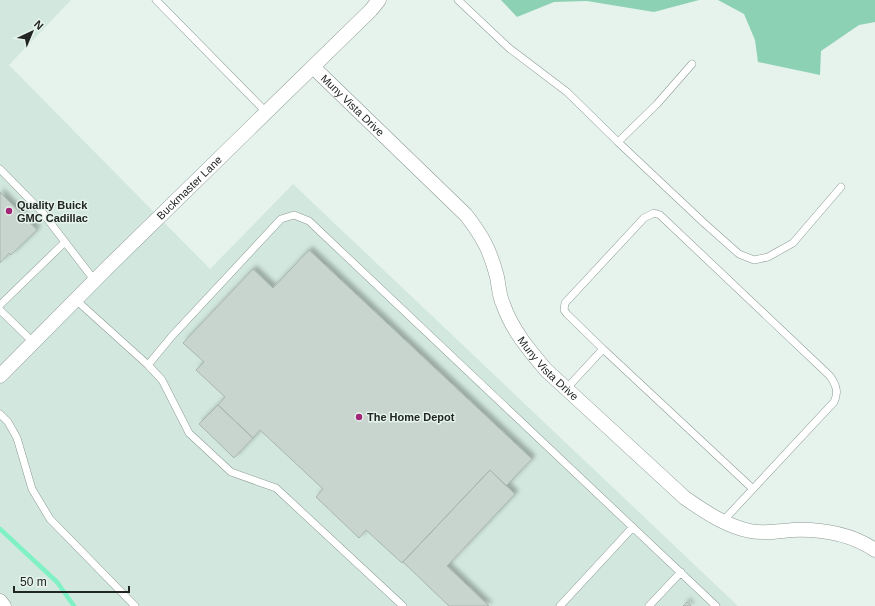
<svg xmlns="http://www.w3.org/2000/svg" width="875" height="606" viewBox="0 0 875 606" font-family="Helvetica,sans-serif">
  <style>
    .built { fill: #d2e8de }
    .green { fill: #8dd1b4 }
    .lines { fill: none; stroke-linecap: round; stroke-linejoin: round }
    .stream { stroke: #7ff1c4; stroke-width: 4.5 }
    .building { fill: #c8d5ce; stroke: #a8b5af; filter: url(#shadow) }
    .service-casing { stroke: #8e9a95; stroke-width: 8 }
    .minor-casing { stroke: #8e9a95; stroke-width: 15 }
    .service { stroke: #fff; stroke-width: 7 }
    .minor { stroke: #fff; stroke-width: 14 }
    .poi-dot { fill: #a32577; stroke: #e5f3ec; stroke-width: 1.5 }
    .labels { text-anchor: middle; stroke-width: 3; stroke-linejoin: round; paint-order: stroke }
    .street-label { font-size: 11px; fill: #212523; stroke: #e5f3ec }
    .poi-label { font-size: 11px; font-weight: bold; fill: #212523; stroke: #e5f3ec; text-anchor: start }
  </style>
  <defs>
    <filter id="shadow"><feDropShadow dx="3.5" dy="-3.5" stdDeviation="2" flood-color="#0004"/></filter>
  </defs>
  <rect width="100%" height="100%" fill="#e5f3ec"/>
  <path class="built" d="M0,0H71L9,65L210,269L293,184L738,606H0Z"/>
  <path class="green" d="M501,0H699L654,12L587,1L554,2L517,17Z
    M718,0H875V22L859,25L821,51L820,75L758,62L755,40L744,14Z"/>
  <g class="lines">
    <path class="stream" d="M0,529L57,582L74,606"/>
  </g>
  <path class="building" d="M0,192L37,230L11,255L9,253L0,263Z
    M309,250L532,459L506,486L490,470L402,563L366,530L359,538L316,497L323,489L260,430L253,438L218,405L225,397L196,370L204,362L183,343L253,269L273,288Z
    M218,405L253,438L234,458L199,424Z
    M490,470L515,494L447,566L489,606H449L403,562Z
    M687,602L691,606H683Z"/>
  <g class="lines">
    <g class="service-casing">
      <path id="service" d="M156,0L267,113
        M458,0L509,48L567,92L618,142L657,104L692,64
        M618,142L704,223L739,254L754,260L768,257L793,243L841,187
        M0,169L42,212L65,242L0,305
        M65,242L95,281
        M76,300L148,365L162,380L189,433L231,472L276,488L403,606
        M0,310L34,343
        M603,349L753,489
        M148,365L172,336L281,219L294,215L309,221L716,606
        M566,389L603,349L567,314L564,310L565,303L644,218L654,213L660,215L830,376C836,385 839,392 834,402L723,521
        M0,414L8,422L17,438L32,489L50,519L135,606
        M560,606L633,527
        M649,606L681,572"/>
    </g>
    <g class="minor-casing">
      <g id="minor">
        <path id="s1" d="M313,67L466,215C483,237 490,250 497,277C499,286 499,296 503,304C512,330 529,350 546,370L685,498C705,512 726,526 750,531C765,534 779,531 793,530C821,529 851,534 875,550"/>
        <path id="s2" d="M0,376L109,266L371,10L379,0"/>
        <path d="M0,601L4,606"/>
      </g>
    </g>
    <use href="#service" class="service"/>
    <use href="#minor" class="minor"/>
  </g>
  <g class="poi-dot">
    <circle cx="9" cy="211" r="4"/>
    <circle cx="359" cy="417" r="4"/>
  </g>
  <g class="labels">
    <g class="street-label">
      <text dy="4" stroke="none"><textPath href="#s1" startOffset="55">Muny Vista Drive</textPath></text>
      <text dy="4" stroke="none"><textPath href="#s2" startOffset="267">Buckmaster Lane</textPath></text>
      <text dy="4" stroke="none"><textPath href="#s1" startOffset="390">Muny Vista Drive</textPath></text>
    </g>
    <g class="poi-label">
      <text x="17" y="209">Quality Buick<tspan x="17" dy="13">GMC Cadillac</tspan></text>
      <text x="367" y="421">The Home Depot</text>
    </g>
  </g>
  <g transform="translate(32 32) rotate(44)" stroke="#e5f3ec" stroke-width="3" paint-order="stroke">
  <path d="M0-3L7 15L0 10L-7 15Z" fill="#212523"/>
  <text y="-6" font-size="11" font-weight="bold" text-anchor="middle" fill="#212523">N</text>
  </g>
  <path d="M14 586v6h115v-6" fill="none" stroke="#212523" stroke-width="2"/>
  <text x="20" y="586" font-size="12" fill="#212523" stroke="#e5f3ec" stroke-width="3" paint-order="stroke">50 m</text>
</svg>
